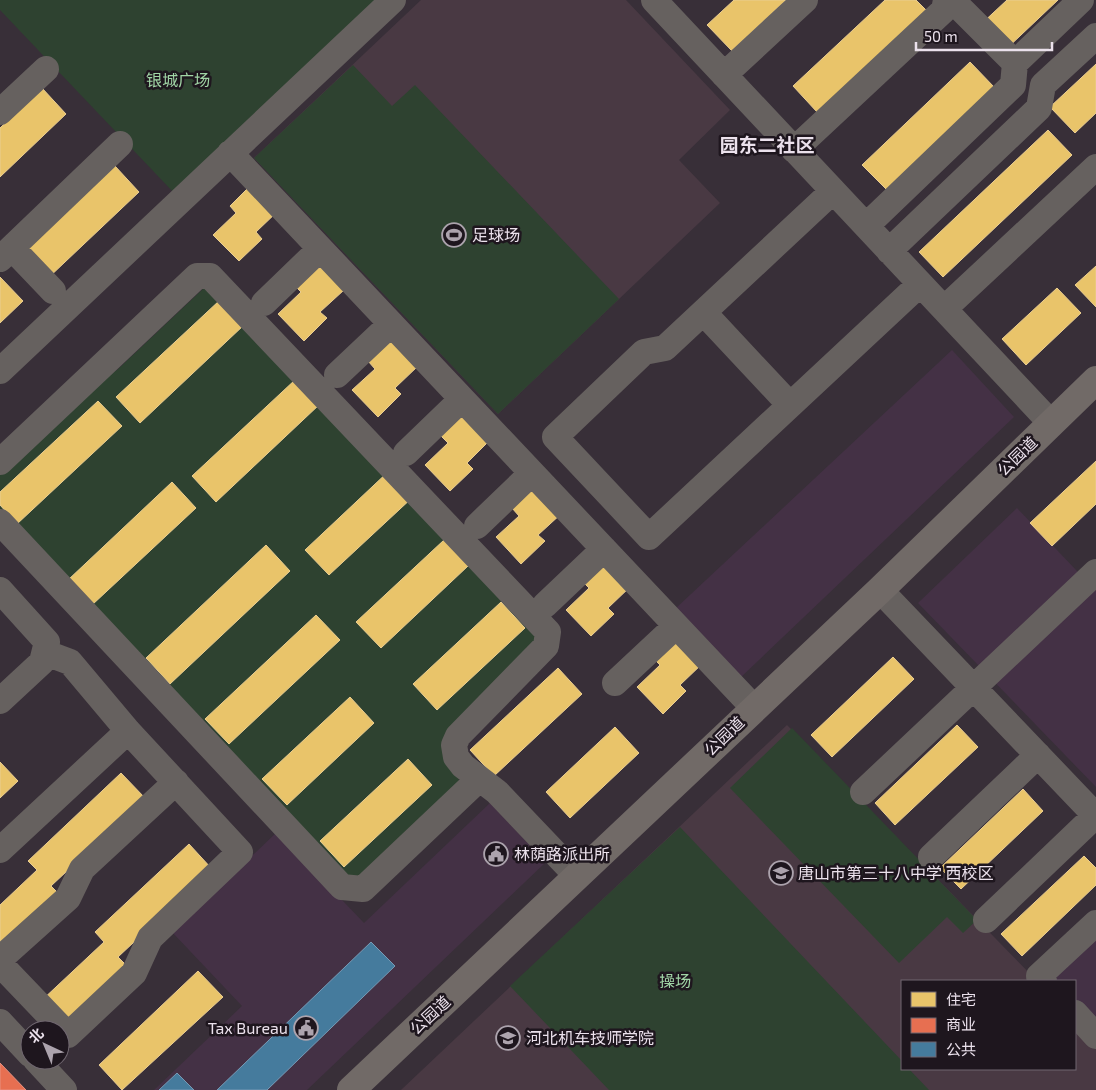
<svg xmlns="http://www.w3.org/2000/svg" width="1096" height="1090" viewBox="0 0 1096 1090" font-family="'Exo 2','Noto Sans SC',sans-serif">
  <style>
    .built { fill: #443145 }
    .education { fill: #493943 }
    .green { fill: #2e4230 }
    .homes { fill: #e9c46a; stroke: #eacd91 }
    .shops { fill: #e76f51; stroke: #e89180 }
    .public { fill: #457b9d; stroke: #779ab5 }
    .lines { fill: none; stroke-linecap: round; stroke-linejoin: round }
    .minor { stroke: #66615f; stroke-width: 26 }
    .major { stroke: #716a67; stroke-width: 28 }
    .labels { text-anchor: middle; stroke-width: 5; stroke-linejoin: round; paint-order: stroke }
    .park-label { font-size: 16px; fill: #a0d4a5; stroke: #1e161e }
    .poi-label { font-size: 16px; fill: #ebe1ec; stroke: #1e161e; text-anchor: start }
    .street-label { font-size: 16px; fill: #ebe1ec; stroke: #1e161e }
    .quarter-label { font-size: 19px; font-weight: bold; fill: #ebe1ec; stroke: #1e161e }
  </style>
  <rect width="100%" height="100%" fill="#382f38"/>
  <path class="built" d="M952,350L1014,417L740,678L675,609Z
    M1017,508L1096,591V787L918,603Z
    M490,803L546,862L307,1090H154L242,1006L172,932L277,832L364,923Z
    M1096,928V1030L1075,1009V981H1051Z"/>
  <path class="education" d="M421,0H626L730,110L679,160L720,203L498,414L254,158Z
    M787,725L1037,981H902V1069H1075V1020L1096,1042V1090H401Z"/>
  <path class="green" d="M0,0H381L175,194L0,10Z
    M353,65L392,106L415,85L619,299L498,414L254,158Z
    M204,288L535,632V646L451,733L458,770L459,783L367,874L348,878L0,514V475L100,381L117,370Z
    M792,728L977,920L963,933L947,917L899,963L730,788Z
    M680,827L902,1061V1069H909L929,1090H609L510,986Z"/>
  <path class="homes" d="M734,0H786L732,51L707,25Z
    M885,0H916L926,10L817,112L793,86Z
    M1007,0H1058L1002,53L978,27Z
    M970,62L995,88L887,190L862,165Z
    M1096,64V113L1075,133L1050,107Z
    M42,88L66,114L0,177V128Z
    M1048,130L1072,155L943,277L919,252Z
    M115,166L139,192L46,280L22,254Z
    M253,183L279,210L256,232L262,239L239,261L213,235L236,213L230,206Z
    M318,262L344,290L320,312L327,318L304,341L278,314L301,292L294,285Z
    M1096,266V307L1075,285Z
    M0,277L23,301L0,323Z
    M1057,288L1081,313L1026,365L1002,339Z
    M220,300L244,325L140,423L116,397Z
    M392,339L418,366L395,388L401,394L378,417L352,390L375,369L368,361Z
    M296,379L320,404L216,502L192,476Z
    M98,401L122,426L17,524L0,505V492Z
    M465,413L490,440L467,463L473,469L450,491L425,465L448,443L441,436Z
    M1096,461V504L1052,546L1030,523Z
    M390,470L414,496L329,575L305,550Z
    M172,482L196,508L92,605L68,580Z
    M536,486L562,513L538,535L545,541L521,564L496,537L519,516L512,508Z
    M444,540L468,566L381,648L356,622Z
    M266,545L290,571L170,684L146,658Z
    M605,558L631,586L608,608L614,614L591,636L566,610L589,588L582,581Z
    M501,602L525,628L437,710L413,684Z
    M316,615L340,640L229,744L205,719Z
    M677,635L703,663L680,685L686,691L663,714L637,687L660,665L653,658Z
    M893,657L914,679L832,757L811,735Z
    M558,668L582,694L494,776L470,750Z
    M350,697L374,723L287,805L262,779Z
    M957,725L978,747L895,825L875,803Z
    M615,727L639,753L570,818L546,792Z
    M408,759L432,785L344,867L320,841Z
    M0,762L18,781L0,798Z
    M121,773L145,798L51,886L61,896L0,954V905L37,870L28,861Z
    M1023,789L1043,811L961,889L940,868Z
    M189,844L212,869L118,957L128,967L64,1028L40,1002L104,942L95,932Z
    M1084,856L1096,868V885L1022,956L1001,934Z
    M198,971L223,997L122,1090L99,1065Z"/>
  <path class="shops" d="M0,1063L26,1090H0Z"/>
  <path class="public" d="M371,942L395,966L267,1090H217Z
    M177,1073L194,1090H159Z"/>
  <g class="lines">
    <path class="minor" d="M654,0L1051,423
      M952,0L1015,63
      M724,75L805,0
      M0,112L46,69
      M794,150L944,10L946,0
      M230,153L754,708
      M833,191L665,348L644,352L555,437L649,537L920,284
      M866,226L1013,85L1015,63L1081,0
      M12,248L53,291
      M889,251L1039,108L1043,85L1096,36
      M0,259L120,144
      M264,303L320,249
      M944,309L1096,167
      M704,313L790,405
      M0,371L393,0
      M337,375L391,324
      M406,453L462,399
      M0,462L197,276H210L548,632L546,646L458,736L454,745L456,757L463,766L497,792L577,876
      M0,522L342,887L363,889L478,780
      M477,526L532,473
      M0,590L47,642L42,662L0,701
      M880,590L1096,816
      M545,605L604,549
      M615,683L676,626
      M863,792L1096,572
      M0,850L128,731
      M931,857L1038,755
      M986,920L1096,815
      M0,959L68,898L82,869L176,782
      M0,964L68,1035L134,973L150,938L240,852L128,731L70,662L46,653
      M1044,981L1039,976L1096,923
      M1075,1013L1096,1036
      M0,1022L30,1054
      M36,1060L64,1090"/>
    <path class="major" d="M351,1090L880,590L1096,380"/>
  </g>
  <defs>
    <g id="stadium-ring" transform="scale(1.25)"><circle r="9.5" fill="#1e161e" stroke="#aca3ad" stroke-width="1.5"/><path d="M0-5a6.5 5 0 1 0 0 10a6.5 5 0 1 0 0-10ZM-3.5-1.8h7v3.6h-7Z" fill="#aca3ad"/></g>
    <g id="civic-ring" transform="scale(1.25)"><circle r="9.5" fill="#1e161e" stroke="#aca3ad" stroke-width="1.5"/><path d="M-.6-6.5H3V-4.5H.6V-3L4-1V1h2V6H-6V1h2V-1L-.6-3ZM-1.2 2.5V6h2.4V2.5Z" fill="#aca3ad"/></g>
    <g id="school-ring" transform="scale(1.25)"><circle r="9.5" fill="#1e161e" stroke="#aca3ad" stroke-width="1.5"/><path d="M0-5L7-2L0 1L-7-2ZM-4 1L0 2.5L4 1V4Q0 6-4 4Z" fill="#aca3ad"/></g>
    <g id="university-ring" transform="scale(1.25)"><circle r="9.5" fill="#1e161e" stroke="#aca3ad" stroke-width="1.5"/><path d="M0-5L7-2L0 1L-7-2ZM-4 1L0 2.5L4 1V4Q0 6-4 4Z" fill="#aca3ad"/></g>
  </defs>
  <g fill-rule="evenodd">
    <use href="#stadium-ring" x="454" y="235"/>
    <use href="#civic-ring" x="496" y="854"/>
    <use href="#school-ring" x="781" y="873"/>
    <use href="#civic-ring" x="306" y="1028"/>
    <use href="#university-ring" x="508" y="1038"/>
  </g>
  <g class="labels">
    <g class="park-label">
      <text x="178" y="86">银城广场</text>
      <text x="675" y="987">操场</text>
    </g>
    <g class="poi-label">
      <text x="472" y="241">足球场</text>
      <text x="514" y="860">林荫路派出所</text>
      <text x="798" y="879">唐山市第三十八中学 西校区</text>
      <text x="288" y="1034" text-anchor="end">Tax Bureau</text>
      <text x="526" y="1044">河北机车技师学院</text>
    </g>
    <g class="street-label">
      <text transform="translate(1017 456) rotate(-44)" y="6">公园道</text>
      <text transform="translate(724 736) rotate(-44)" y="6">公园道</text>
      <text transform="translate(430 1015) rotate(-43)" y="6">公园道</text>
    </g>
    <g class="quarter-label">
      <text x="767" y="152">园东二社区</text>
    </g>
  </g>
  <rect x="901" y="980" width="175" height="90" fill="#1e161e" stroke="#706770"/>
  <rect x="911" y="992" width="25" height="15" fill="#e9c46a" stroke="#706770"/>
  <text x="946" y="1005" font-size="15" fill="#ebe1ec">住宅</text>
  <rect x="911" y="1018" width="25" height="15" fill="#e76f51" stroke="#706770"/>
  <text x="946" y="1030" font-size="15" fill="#ebe1ec">商业</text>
  <rect x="911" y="1042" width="25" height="15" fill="#457b9d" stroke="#706770"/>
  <text x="946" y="1055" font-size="15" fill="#ebe1ec">公共</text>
  <g transform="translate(45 1045) rotate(316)"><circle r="24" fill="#1e161e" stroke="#706770"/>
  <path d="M0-4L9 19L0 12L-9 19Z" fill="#aca3ad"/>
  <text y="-8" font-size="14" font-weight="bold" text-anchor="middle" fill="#ebe1ec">北</text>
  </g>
  <path d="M916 42v8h136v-8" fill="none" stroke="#ebe1ec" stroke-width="2.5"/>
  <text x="924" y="42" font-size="15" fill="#ebe1ec" stroke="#1e161e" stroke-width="4" paint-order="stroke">50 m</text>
</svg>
